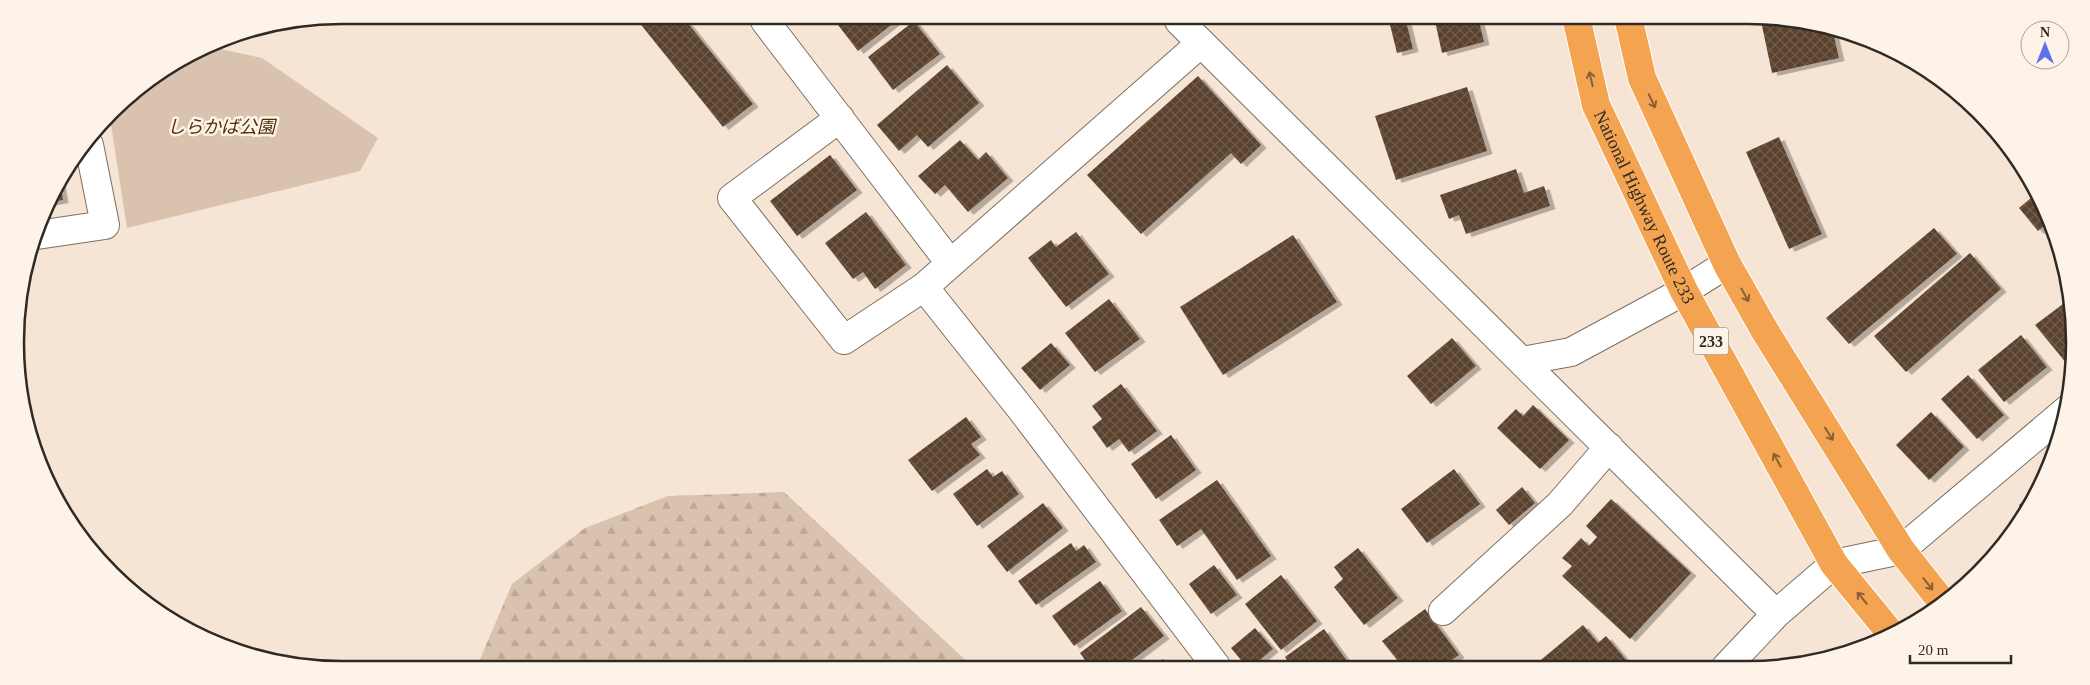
<svg xmlns="http://www.w3.org/2000/svg" width="2090" height="685" viewBox="0 0 2090 685" font-family="'Times New Roman','Noto Sans JP',serif">
  <style>
    .forest { fill: url(#forest-firs) }
    .green { fill: #d9c3af }
    .building { fill: url(#building-cross-hatch); filter: url(#shadow) }
    .lines { fill: none; stroke-linecap: round; stroke-linejoin: round }
    .minor-casing { stroke: #7e6f61; stroke-width: 30 }
    .highway-casing { stroke: #fff; stroke-width: 30 }
    .minor { stroke: #fff; stroke-width: 28 }
    .highway { stroke: #f4a451; stroke-width: 28 }
    .oneway { stroke: #886138 }
    .labels { text-anchor: middle; stroke-width: 5; stroke-linejoin: round; paint-order: stroke }
    .shield { fill: #fdf3e9; stroke: #6e665f; stroke-width: 1 }
    .shield-label { font-size: 16px; font-weight: bold; fill: #302a24 }
    .park-label { font-size: 18px; font-style: italic; fill: #532e00; stroke: #fdf3e9 }
    .street-label { font-size: 18px; fill: #302a24; stroke: #fdf3e9 }
    .rim { fill: none; stroke: #302a24; stroke-width: 2.5 }
  </style>
  <defs>
    <pattern id="forest-firs" width="22" height="20" patternUnits="userSpaceOnUse" patternTransform="scale(1.25)"><rect width="22" height="20" fill="#d9c3af"/><path d="M5 1l3.5 6h-7zM16 11l3.5 6h-7z" fill="#bba896"/></pattern>
    <pattern id="building-cross-hatch" width="8" height="8" patternUnits="userSpaceOnUse" patternTransform="scale(1.25)"><rect width="8" height="8" fill="#5a432d"/><path d="M0 0l8 8M0 8l8-8" fill="none" stroke="#6f5c4a"/></pattern>
    <filter id="shadow"><feDropShadow dx="5.5" dy="3" stdDeviation="0" flood-color="#0004"/></filter>
  </defs>
  <rect width="100%" height="100%" fill="#f6e4d4"/>
  <path class="forest" d="M784,492L971,665L478,664L512,584L585,528L668,496Z"/>
  <path class="green" d="M207,46L262,58L378,138L360,171L127,228L110,118L126,96Z"/>
  <path class="building" d="M638,21H686L753,104L723,127Z
    M835,21H896L858,51Z
    M914,21L940,54L893,90L868,57Z
    M1389,21H1406L1413,49L1397,53Z
    M1435,21H1479L1484,42L1442,53Z
    M1761,21H1812L1832,28L1839,58L1772,73Z
    M1891,50L1905,57L1893,59Z
    M947,65L979,103L928,147L917,135L899,151L877,125Z
    M1198,76L1261,145L1241,164L1231,153L1141,234L1087,175Z
    M1467,87L1487,151L1396,180L1375,116Z
    M1779,137L1822,234L1789,249L1746,152Z
    M960,140L978,160L986,152L1008,178L968,212L945,185L935,194L918,176Z
    M830,155L857,190L797,236L770,201Z
    M1516,169L1524,193L1544,186L1550,206L1466,234L1459,215L1449,219L1440,195Z
    M60,182L63,200L47,203L49,197Z
    M2037,193L2051,220L2038,231L2019,208Z
    M866,212L906,265L875,289L863,272L853,279L825,243Z
    M1934,228L1957,254L1849,344L1826,318Z
    M1076,232L1109,274L1066,307L1028,258L1051,240L1056,247Z
    M1293,235L1337,302L1223,375L1180,307Z
    M1970,253L2001,289L1906,372L1874,336Z
    M2071,298L2075,343L2073,359L2067,364L2035,325Z
    M1109,299L1140,339L1095,372L1065,333Z
    M2021,335L2047,367L2004,402L1978,370Z
    M1452,338L1476,366L1431,404L1407,376Z
    M1051,343L1070,365L1040,390L1021,368Z
    M1968,375L2004,415L1977,439L1941,399Z
    M1121,384L1157,431L1129,452L1119,439L1107,448L1092,427L1102,419L1092,406Z
    M1533,405L1569,440L1540,469L1497,428L1516,409L1523,416Z
    M1931,412L1964,447L1929,480L1896,445Z
    M966,417L981,437L971,444L980,455L932,491L908,460Z
    M1171,435L1196,470L1156,499L1131,464Z
    M987,469L993,477L1002,471L1019,494L977,526L953,494Z
    M1454,469L1480,504L1427,543L1401,509Z
    M1217,480L1271,556L1237,580L1201,529L1177,546L1159,520Z
    M1522,487L1535,503L1509,525L1496,510Z
    M2038,489L2031,506L2025,513L2019,505Z
    M1611,499L1691,573L1630,639L1562,576L1572,566L1562,558L1581,538L1589,546L1597,537L1586,526Z
    M1043,503L1063,528L1007,572L987,546Z
    M1071,543L1076,551L1084,545L1096,562L1036,605L1018,581Z
    M1358,548L1398,598L1364,625L1334,587L1343,579L1334,567Z
    M1214,565L1237,595L1211,614L1189,584Z
    M1281,575L1317,621L1281,650L1245,604Z
    M1100,581L1122,611L1074,646L1052,616Z
    M1141,607L1164,636L1124,666H1089L1080,653Z
    M1425,609L1459,655L1443,666H1402L1382,641Z
    M1583,625L1598,643L1606,636L1632,667H1539L1536,664Z
    M1255,628L1273,649L1253,666H1246L1231,648Z
    M1324,629L1350,665L1291,666L1285,657Z
    M1163,659L1168,666H1154Z"/>
  <g class="lines">
    <g class="minor-casing">
      <path id="minor" d="M765,21L950,263
        M1179,21L1776,614
        M1201,43L924,287L1021,409L1216,666
        M840,118L732,198L844,340L924,287
        M37,235L105,225L89,145
        M1522,361L1571,352L1684,291L1727,264
        M1443,611L1560,504L1609,447
        M1726,667L1776,614L1834,564L1901,550L2068,409"/>
    </g>
    <g class="highway-casing">
      <g id="highway">
        <path id="s1" d="M1577,21L1596,105L1684,291L1834,564L1893,636"/>
        <path d="M1629,21L1642,78L1727,264L1765,331L1901,550L1943,603"/>
      </g>
    </g>
    <use href="#minor" class="minor"/>
    <use href="#highway" class="highway"/>
  </g>
  <defs><path id="oneway-shaft" d="M-6 0H5M1.5-3L5.5 0L1.5 3" fill="none" stroke-width="1.6" stroke-linecap="round" stroke-linejoin="round" transform="scale(1.25)"/></defs>
  <g class="oneway">
    <use href="#oneway-shaft" transform="translate(1591 79) rotate(-103)"/>
    <use href="#oneway-shaft" transform="translate(1652 101) rotate(65)"/>
    <use href="#oneway-shaft" transform="translate(1745 295) rotate(61)"/>
    <use href="#oneway-shaft" transform="translate(1829 434) rotate(58)"/>
    <use href="#oneway-shaft" transform="translate(1777 460) rotate(-119)"/>
    <use href="#oneway-shaft" transform="translate(1928 584) rotate(52)"/>
    <use href="#oneway-shaft" transform="translate(1862 598) rotate(-130)"/>
  </g>
  <g class="labels">
    <rect class="shield" x="1693.5" y="327.5" width="35" height="27" rx="4"/>
    <g class="shield-label">
      <text x="1711" y="347">233</text>
    </g>
    <g class="park-label">
      <text x="221" y="133">しらかば公園</text>
    </g>
    <g class="street-label">
      <text dy="6" stroke="none"><textPath href="#s1" startOffset="199">National Highway Route 233</textPath></text>
    </g>
  </g>
  <path d="M0 0H2090V685H0ZM342 24H1748A318 318 0 0 1 2066 342V343A318 318 0 0 1 1748 661H342A318 318 0 0 1 24 343V342A318 318 0 0 1 342 24Z" fill="#fdf3e9" fill-rule="evenodd"/>
  <path class="rim" d="M342 24H1748A318 318 0 0 1 2066 342V343A318 318 0 0 1 1748 661H342A318 318 0 0 1 24 343V342A318 318 0 0 1 342 24Z"/>
  <g transform="translate(2045 45)"><circle r="24" fill="#fdf3e9" stroke="#aba39a"/>
  <path d="M0-4L9 19L0 12L-9 19Z" fill="#6170e8"/>
  <text y="-8" font-size="14" font-weight="bold" text-anchor="middle" fill="#302a24">N</text>
  </g>
  <path d="M1910 655v8h101v-8" fill="none" stroke="#302a24" stroke-width="2.5"/>
  <text x="1918" y="655" font-size="15" fill="#302a24" stroke="#fdf3e9" stroke-width="4" paint-order="stroke">20 m</text>
</svg>
